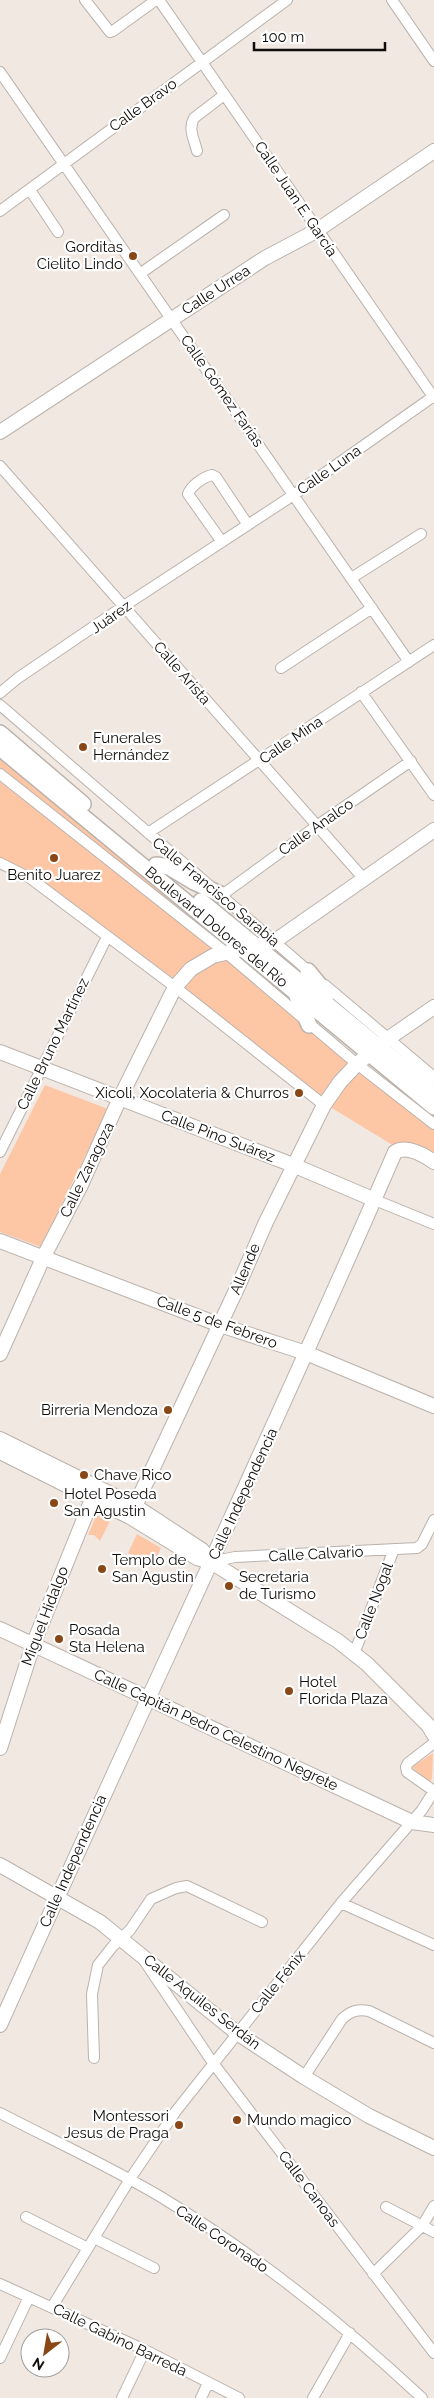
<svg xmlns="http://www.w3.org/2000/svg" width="434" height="2398" viewBox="0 0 434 2398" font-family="Raleway,sans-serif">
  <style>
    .green { fill: #fdc7a6 }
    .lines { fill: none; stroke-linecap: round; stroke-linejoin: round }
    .street-casing { stroke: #bbb2ac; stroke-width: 12 }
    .secondary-casing { stroke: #bbb2ac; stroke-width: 16 }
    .primary-casing { stroke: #bbb2ac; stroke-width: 18 }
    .street { stroke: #fff; stroke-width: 10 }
    .secondary { stroke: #fff; stroke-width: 14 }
    .primary { stroke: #fff; stroke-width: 15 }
    .poi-dot { fill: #894715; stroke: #fff; stroke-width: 2 }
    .labels { text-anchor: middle; stroke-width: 4.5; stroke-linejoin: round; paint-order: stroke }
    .street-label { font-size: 15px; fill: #0f0c0a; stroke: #fff }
    .poi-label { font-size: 15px; fill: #0f0c0a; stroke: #fff; text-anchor: start }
  </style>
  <rect width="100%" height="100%" fill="#f1e8e2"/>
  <path class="green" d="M0,754L272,977L294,1002L0,768Z
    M0,782L187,925L434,1126V1158L394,1146L327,1105L267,1058L229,1023L0,862Z
    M45,1085L108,1109L41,1247L0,1232V1174Z
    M98,1511L111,1519L100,1541L94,1535H88Z
    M137,1534L161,1548L154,1563L128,1553Z
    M433,1753L432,1779L429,1782L412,1767Z"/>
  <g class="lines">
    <g class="street-casing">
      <path id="street" d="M85,0L110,32L113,31L156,0
        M159,0L434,398
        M392,0L434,61
        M0,72L409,662
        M197,151C194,139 188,129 194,118L224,95
        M30,190L58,232
        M0,211L287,0
        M141,273L224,215
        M0,466L364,879
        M222,542L188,494C191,486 203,477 212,475L216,477L248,525
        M353,577L421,534
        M281,668L372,608
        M361,692L434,795
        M0,693L18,678L124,606L295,494L434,396
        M0,705L312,974
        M0,774L225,952L357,1064L434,1124
        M148,833L434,645
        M0,863L30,878L175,987L324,1105
        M222,895L318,825L411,761
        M325,985L434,1077
        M0,1152L107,937
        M375,1200L434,1224
        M211,1562L235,1557L417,1548L422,1544L434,1520
        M354,1654L394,1549
        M434,1791L407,1772L406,1767L408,1763L434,1743
        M341,1903L434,1945
        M145,1962L213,2063L434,2353
        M94,2058L92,1994L98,1965L113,1946L130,1930L151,1899L176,1888L187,1886L262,1922
        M304,2077L342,2019C351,2011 357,2009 369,2011L434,2043
        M0,2113C54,2141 109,2166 161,2197C255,2254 342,2323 422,2398
        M386,2207L434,2232
        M26,2217L88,2248
        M94,2238L154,2268
        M373,2274L422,2226L434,2206
        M0,2284L145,2350L239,2398
        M52,2307L130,2179L176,2111L341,1903L422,1810L434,1791
        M0,2358L29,2297
        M122,2398L145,2350
        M201,2398L208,2383
        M313,2398L350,2333"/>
    </g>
    <g class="secondary-casing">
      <path id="secondary" d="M0,432L265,258L316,231L434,151
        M0,1052L293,1165L375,1200
        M0,1241L220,1325L306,1353L434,1406
        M0,1354L44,1256L81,1185L120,1098L175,987L191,969L213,956L275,941L434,830
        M0,1439L135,1506L202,1550L208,1558
        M0,1452L130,1517L197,1558L211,1562L338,1641L367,1664L428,1725L434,1735
        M130,1517L239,1284L266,1222L324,1105L340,1082L357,1064L389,1038L434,1007
        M0,1629L412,1822L434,1825
        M0,1748L33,1645L97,1487
        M0,1865L100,1922L237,2033L304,2077L369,2116L434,2148
        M0,2025C130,1733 268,1445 395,1152C407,1145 424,1155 434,1162"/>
    </g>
    <g class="primary-casing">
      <g id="primary">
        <path d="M0,733L83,804"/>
        <path id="s1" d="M0,748L434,1107"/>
        <path d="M156,865L169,867L194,882L222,895"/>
        <path d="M201,901L434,1092"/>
        <path d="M308,971L327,994"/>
        <path d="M297,996L309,1025"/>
      </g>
    </g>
    <use href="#street" class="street"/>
    <use href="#secondary" class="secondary"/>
    <use href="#primary" class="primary"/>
  </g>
  <g class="poi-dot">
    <circle cx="133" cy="256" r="5"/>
    <circle cx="83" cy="747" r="5"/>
    <circle cx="54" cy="858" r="5"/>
    <circle cx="299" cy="1093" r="5"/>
    <circle cx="168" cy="1410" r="5"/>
    <circle cx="84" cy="1475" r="5"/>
    <circle cx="54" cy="1503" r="5"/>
    <circle cx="102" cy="1569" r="5"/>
    <circle cx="229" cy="1586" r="5"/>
    <circle cx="59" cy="1639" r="5"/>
    <circle cx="289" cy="1691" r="5"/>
    <circle cx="237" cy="2120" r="5"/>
    <circle cx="179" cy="2125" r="5"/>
  </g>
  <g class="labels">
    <g class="street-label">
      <text transform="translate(143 105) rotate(-36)" y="5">Calle Bravo</text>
      <text transform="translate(296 199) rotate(56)" y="5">Calle Juan E. García</text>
      <text transform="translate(216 290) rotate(-33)" y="5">Calle Urrea</text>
      <text transform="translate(222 391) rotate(55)" y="5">Calle Gómez Farías</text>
      <text transform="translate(329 470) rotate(-35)" y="5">Calle Luna</text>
      <text transform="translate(111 617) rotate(-35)" y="5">Juárez</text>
      <text transform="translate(182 673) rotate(49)" y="5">Calle Arista</text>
      <text transform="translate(291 740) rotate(-34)" y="5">Calle Mina</text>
      <text transform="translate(316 827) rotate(-35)" y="5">Calle Analco</text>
      <text transform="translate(216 892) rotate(40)" y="5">Calle Francisco Sarabia</text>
      <text dy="5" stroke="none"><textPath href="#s1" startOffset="281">Boulevard Dolores del Río</textPath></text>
      <text transform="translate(53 1044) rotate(-64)" y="5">Calle Bruno Martínez</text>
      <text transform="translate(218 1136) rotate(21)" y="5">Calle Pino Suárez</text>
      <text transform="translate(87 1170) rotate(-64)" y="5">Calle Zaragoza</text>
      <text transform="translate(245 1269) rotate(-67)" y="5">Allende</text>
      <text transform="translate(217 1322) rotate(20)" y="5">Calle 5 de Febrero</text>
      <text transform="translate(243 1494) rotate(-65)" y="5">Calle Independencia</text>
      <text transform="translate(316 1554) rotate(-3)" y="5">Calle Calvario</text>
      <text transform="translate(374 1601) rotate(-69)" y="5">Calle Nogal</text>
      <text transform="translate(45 1616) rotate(-69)" y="5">Miguel Hidalgo</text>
      <text transform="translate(216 1730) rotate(25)" y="5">Calle Capitán Pedro Celestino Negrete</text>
      <text transform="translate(73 1861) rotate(-66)" y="5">Calle Independencia</text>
      <text transform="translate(278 1982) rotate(-51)" y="5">Calle Fénix</text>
      <text transform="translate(202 2002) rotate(38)" y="5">Calle Aquiles Serdán</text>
      <text transform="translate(309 2189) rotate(53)" y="5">Calle Canoas</text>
      <text transform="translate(222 2239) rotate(34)" y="5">Calle Coronado</text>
      <text transform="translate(120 2340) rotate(26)" y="5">Calle Gabino Barreda</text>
    </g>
    <g class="poi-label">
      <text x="123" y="252" text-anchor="end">Gorditas<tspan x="123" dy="17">Cielito Lindo</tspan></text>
      <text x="93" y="743">Funerales<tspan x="93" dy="17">Hernández</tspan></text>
      <text x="54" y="880" text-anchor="middle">Benito Juarez</text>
      <text x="289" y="1098" text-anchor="end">Xicoli, Xocolateria &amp; Churros</text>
      <text x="158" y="1415" text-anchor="end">Birreria Mendoza</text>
      <text x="94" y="1480">Chave Rico</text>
      <text x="64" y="1499">Hotel Poseda<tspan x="64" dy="17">San Agustin</tspan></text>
      <text x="112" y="1565">Templo de<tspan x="112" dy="17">San Agustin</tspan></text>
      <text x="239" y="1582">Secretaria<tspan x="239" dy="17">de Turismo</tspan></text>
      <text x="69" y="1635">Posada<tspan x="69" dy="17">Sta Helena</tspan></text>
      <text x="299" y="1687">Hotel<tspan x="299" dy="17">Florida Plaza</tspan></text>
      <text x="169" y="2121" text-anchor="end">Montessori<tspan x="169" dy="17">Jesus de Praga</tspan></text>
      <text x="247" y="2125">Mundo magico</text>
    </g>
  </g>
  <g transform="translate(45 2353) rotate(211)"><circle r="24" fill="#ffffff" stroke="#9f9e9d"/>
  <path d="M0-4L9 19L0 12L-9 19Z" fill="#894715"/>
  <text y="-8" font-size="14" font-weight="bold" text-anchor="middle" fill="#0f0c0a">N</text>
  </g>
  <path d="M254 42v8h131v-8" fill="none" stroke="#0f0c0a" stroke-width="2.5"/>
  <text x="262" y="42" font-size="15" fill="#0f0c0a" stroke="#ffffff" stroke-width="4" paint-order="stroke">100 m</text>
</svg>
